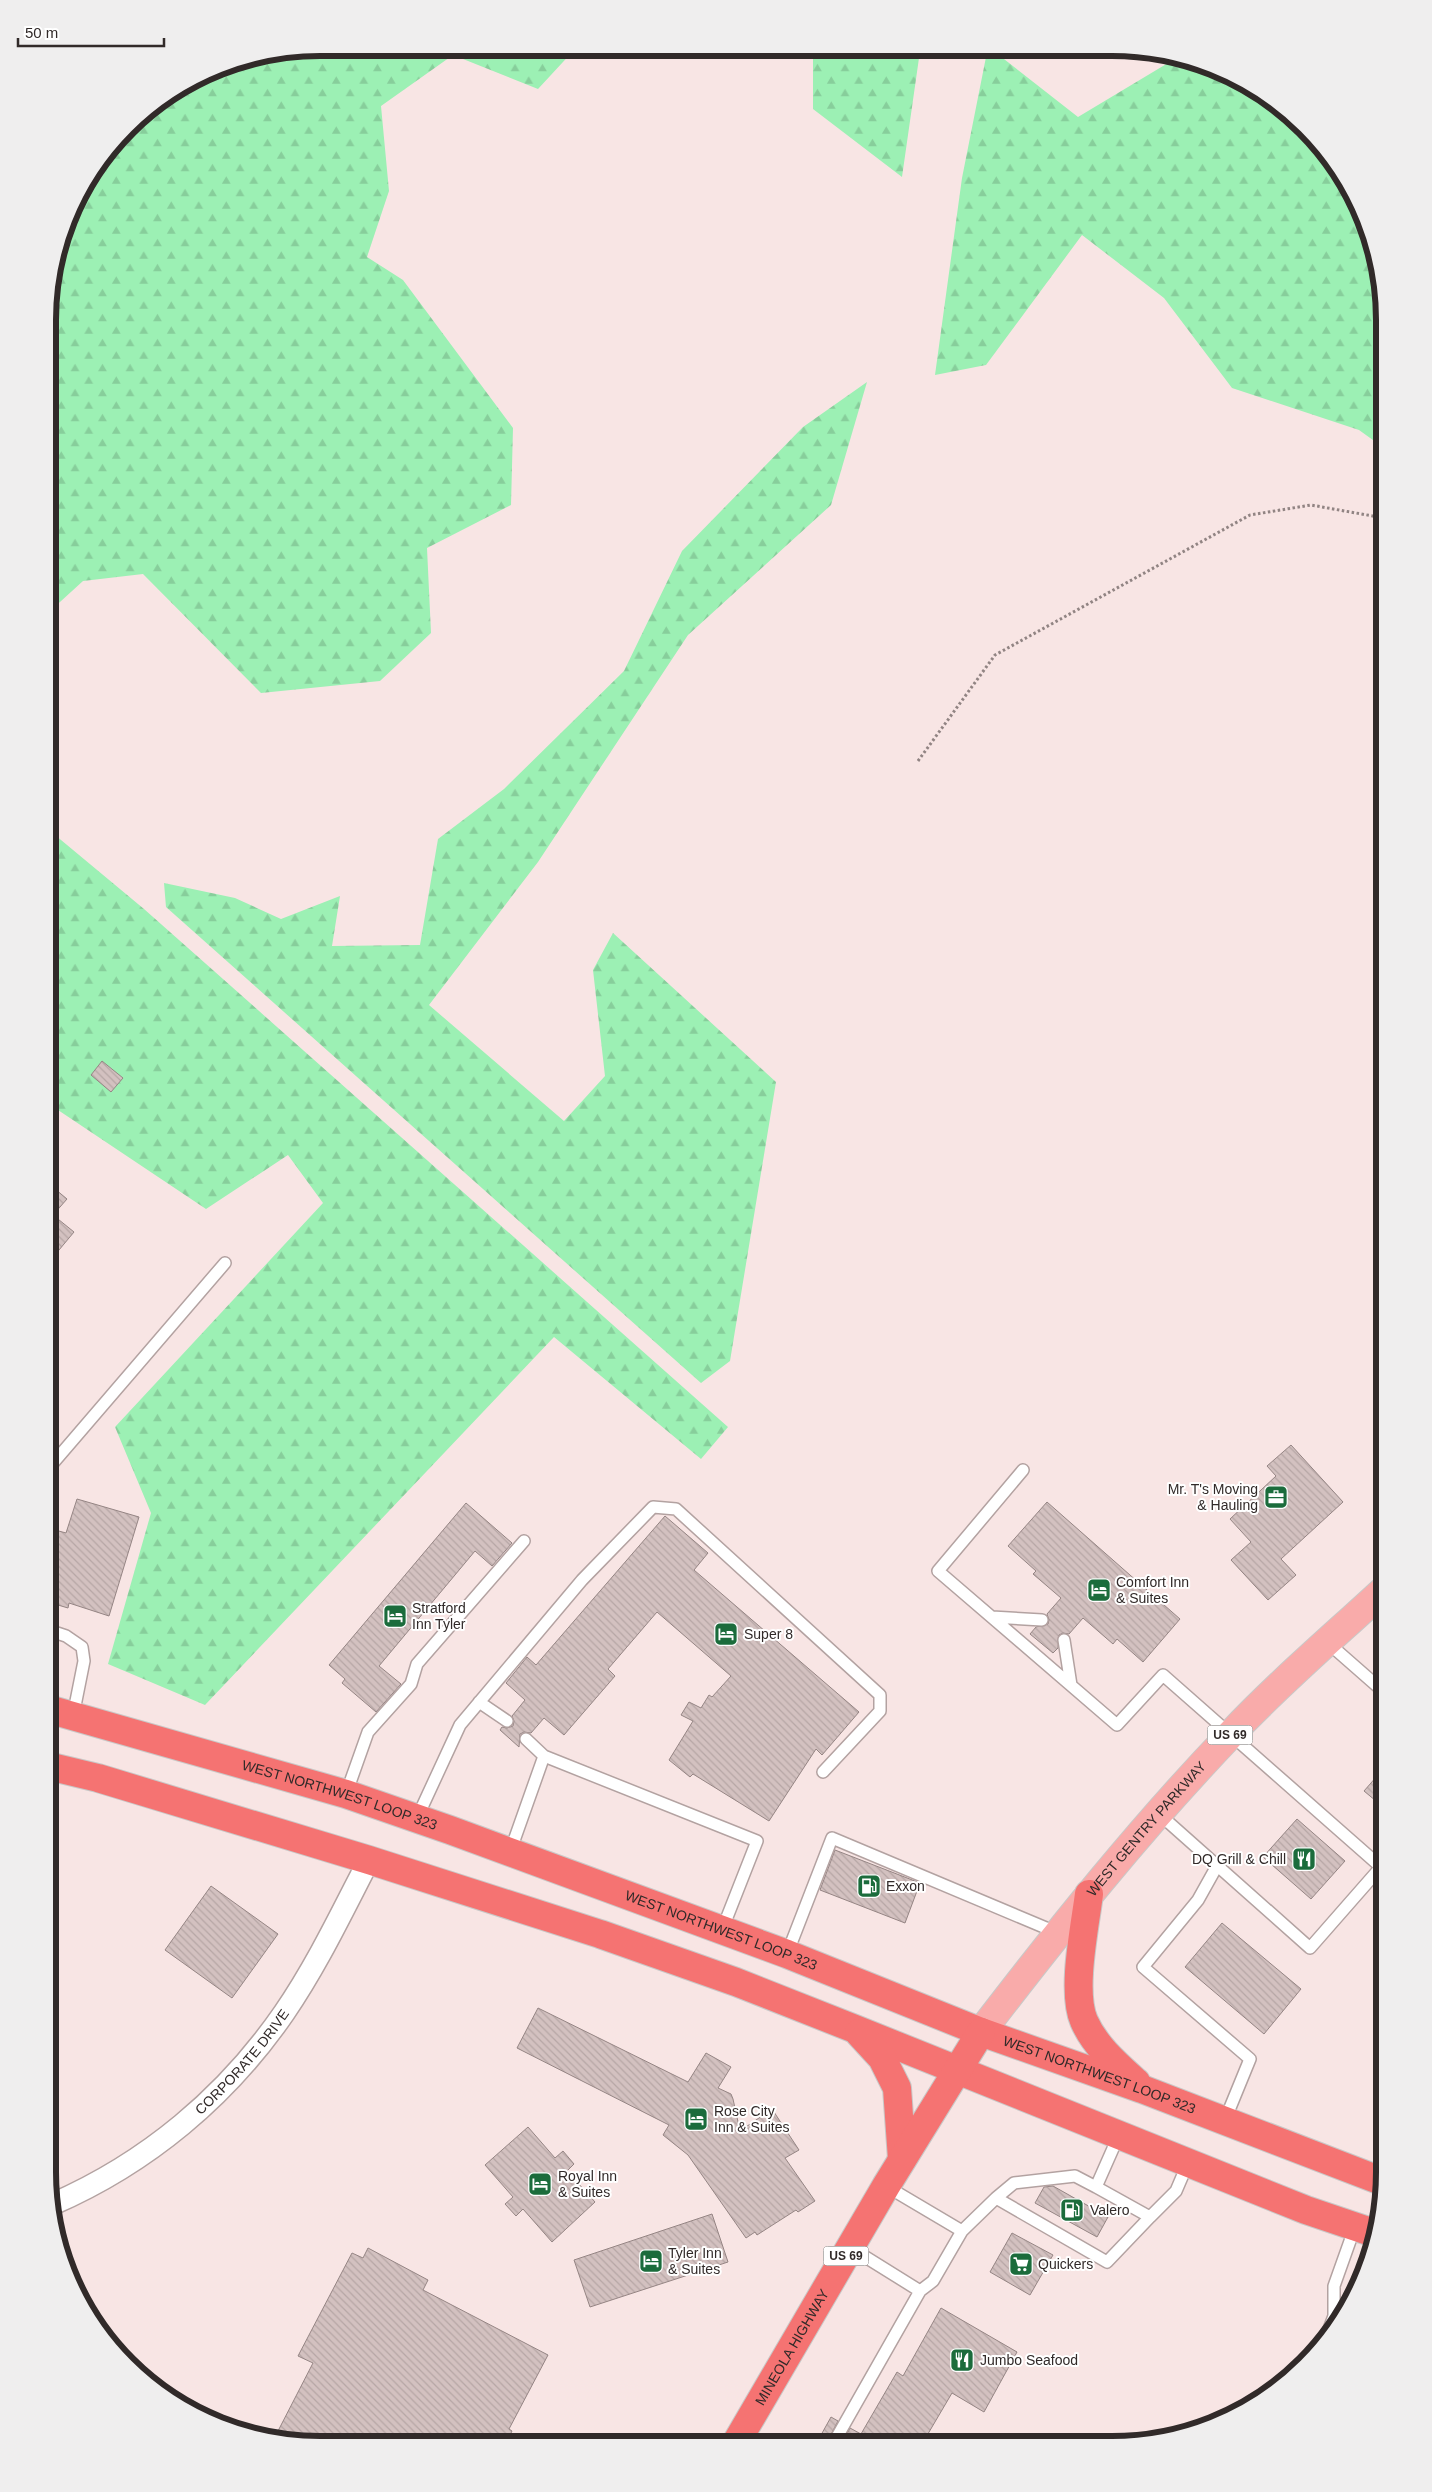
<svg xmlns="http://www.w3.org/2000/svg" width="1432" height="2492" viewBox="0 0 1432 2492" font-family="Arial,sans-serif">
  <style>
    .forest { fill: url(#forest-firs) }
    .building { fill: url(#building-back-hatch); stroke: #958584 }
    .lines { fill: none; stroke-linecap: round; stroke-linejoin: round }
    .lane-casing { stroke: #b3a2a1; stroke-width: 14 }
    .street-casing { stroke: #b3a2a1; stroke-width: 24 }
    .primary-casing { stroke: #c9c8c7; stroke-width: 30 }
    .highway-casing { stroke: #c9c8c7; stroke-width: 30 }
    .path { stroke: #918483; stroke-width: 3; stroke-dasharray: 2.5 2.5; stroke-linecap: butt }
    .lane { stroke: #fff; stroke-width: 11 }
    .street { stroke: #fff; stroke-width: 21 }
    .primary { stroke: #f9abaa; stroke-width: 28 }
    .highway { stroke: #f57372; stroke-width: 28 }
    .labels { text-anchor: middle; stroke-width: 4; stroke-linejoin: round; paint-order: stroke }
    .shield { fill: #fff; stroke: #6f6a69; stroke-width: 1 }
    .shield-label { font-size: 12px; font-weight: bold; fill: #312a29 }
    .poi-label { font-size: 14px; fill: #312a29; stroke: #fff; text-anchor: start }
    .street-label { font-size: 14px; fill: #312a29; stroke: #fff }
    .rim { fill: none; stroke: #312a29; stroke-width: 6 }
  </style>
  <defs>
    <pattern id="forest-firs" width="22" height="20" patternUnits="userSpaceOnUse" patternTransform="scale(1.25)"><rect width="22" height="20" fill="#9cf0b4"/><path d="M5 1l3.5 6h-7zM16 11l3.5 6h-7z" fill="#87ce9b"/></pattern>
    <pattern id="building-back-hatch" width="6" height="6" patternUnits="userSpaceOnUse" patternTransform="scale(1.25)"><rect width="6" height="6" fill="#d3c1c0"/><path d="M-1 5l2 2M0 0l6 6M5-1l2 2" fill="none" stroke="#b6a6a5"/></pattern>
  </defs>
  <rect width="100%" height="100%" fill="#f8e5e4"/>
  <path class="forest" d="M320,48L575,49L538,89L453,55L381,106L389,191L367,257L403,280L513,428L511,505L427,548L431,633L380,681L261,693L143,574L83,581L49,612L50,285L76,199L140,115L216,68Z
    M813,51H920L902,177L813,109Z
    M987,52H995L1078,117L1178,57L1232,75L1291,115L1338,168L1370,232L1384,320V448L1359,430L1232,388L1164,298L1082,235L986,365L935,375L962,178Z
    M867,382L831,505L688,635L538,862L429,1005L564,1121L605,1076L593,970L613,933L776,1082L730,1361L701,1383L166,907L164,883L235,898L281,919L340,896L332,946L420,945L438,839L504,789L624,671L682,551L803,427Z
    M49,830L144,909L728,1427L701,1459L554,1337L205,1705L108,1664L151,1513L115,1427L323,1203L288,1155L206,1209L49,1104Z"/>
  <path class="building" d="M102,1061L123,1078L111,1092L91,1075Z
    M49,1184L67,1199L53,1215L74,1232L49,1262Z
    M1291,1445L1343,1502L1281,1559L1296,1575L1268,1600L1231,1560L1251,1542L1230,1519L1276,1476L1267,1466Z
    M77,1499L139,1517L109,1616L69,1603L68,1608L48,1602V1528L66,1533Z
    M1047,1502L1180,1619L1143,1662L1117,1639L1113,1644L1083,1618L1069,1634L1063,1633L1059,1635L1058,1648L1053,1653L1030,1634L1036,1627L1048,1624L1049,1620L1047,1614L1061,1598L1033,1574L1036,1571L1008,1546Z
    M466,1503L512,1543L492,1566L475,1551L379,1666L401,1684L376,1712L342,1683L345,1679L329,1665Z
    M665,1516L708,1553L694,1570L859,1712L822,1755L816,1749L769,1821L693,1774L690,1777L669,1760L693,1721L681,1715L689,1702L701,1708L709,1695L712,1697L731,1676L657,1612L608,1669L615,1676L564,1735L544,1718L531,1733L524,1732L520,1734L519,1747L500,1730L502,1727L507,1728L513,1726L514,1721L512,1716L525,1700L506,1683L527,1657L536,1665Z
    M1384,1768V1792L1376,1801L1364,1791Z
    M1297,1819L1345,1861L1311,1899L1263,1857Z
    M835,1850L920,1883L905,1923L820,1890Z
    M211,1886L278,1934L232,1998L165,1950Z
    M1222,1923L1301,1989L1264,2034L1185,1967Z
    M538,2008L688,2082L706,2053L731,2067L718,2088L731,2094L733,2099L740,2131L772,2109L799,2150L785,2158L815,2201L798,2212L796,2210L757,2235L755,2232L746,2238L688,2155L663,2135L669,2125L517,2048Z
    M528,2127L555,2158L563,2151L574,2164L567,2171L595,2202L552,2242L523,2209L516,2216L505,2204L513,2197L485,2165Z
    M1053,2186L1108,2217L1097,2237L1035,2203L1044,2187Z
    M712,2214L728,2262L590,2307L574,2260Z
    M1012,2233L1053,2255L1030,2295L990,2272Z
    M368,2248L428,2280L423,2290L548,2355L509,2429L512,2431L506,2443L284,2442L288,2436L278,2431L313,2363L298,2356L352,2253L363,2258Z
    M941,2308L1017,2352L984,2412L952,2393L922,2444H842L850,2428L861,2434L897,2372L903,2376Z
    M831,2417L838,2421L826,2444H816Z"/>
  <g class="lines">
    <g class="lane-casing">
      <path id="lane" d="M48,1469L225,1263
        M1023,1470L938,1571L1117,1725L1163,1675L1381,1867L1310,1948L1158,1813
        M992,1617L1042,1620
        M48,1630L66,1636L82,1647L84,1661L73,1716
        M1064,1640L1071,1685
        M1327,1642L1384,1692
        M479,1702L507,1721
        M526,1739L544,1756
        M346,1794L368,1732L411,1684L417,1664L524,1541
        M417,1818L460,1725L582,1580L653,1507L676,1509L880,1695V1711L823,1772
        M510,1852L544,1756L757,1841L722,1930
        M1217,1866L1198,1900L1143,1967L1250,2059L1225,2120
        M787,1954L832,1838L1058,1933
        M1119,2135L1096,2187L1150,2217L1176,2191L1188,2163
        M886,2186L962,2231
        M996,2198L1014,2183L1075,2176L1096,2187
        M920,2291L933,2281L962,2231L996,2198L1107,2262L1150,2217
        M1324,2342L1334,2316V2286L1355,2227
        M833,2444L920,2291L851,2248"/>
    </g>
    <g class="street-casing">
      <g id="street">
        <path id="s1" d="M53,2204C147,2163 226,2097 284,2013C317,1965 342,1912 369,1860"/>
      </g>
    </g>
    <g class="primary-casing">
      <g id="primary">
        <path id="s2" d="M981,2032C1060,1929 1140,1829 1230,1735C1278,1684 1332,1638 1384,1590"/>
      </g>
    </g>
    <g class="highway-casing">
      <g id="highway">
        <path id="s3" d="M48,1709L346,1794L450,1830L787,1954L981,2032L1142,2089L1384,2182"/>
        <path d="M48,1766L98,1778L369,1860L600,1934L736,1982L855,2029L1306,2210L1374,2233"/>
        <path d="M1089,1894C1085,1926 1071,1991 1084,2021C1095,2046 1116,2064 1136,2082"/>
        <path d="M859,2033L882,2058L897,2088L902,2159"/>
        <path id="s4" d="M736,2443L886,2186L981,2032"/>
      </g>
    </g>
    <path class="path" d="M918,761L995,655L1250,515L1311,505L1384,518"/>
    <use href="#lane" class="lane"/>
    <use href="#street" class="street"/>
    <use href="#primary" class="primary"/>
    <use href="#highway" class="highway"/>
  </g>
  <defs>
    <g id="office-square" transform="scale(1.25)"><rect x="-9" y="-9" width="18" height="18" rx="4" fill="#1b6c3c" stroke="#fff"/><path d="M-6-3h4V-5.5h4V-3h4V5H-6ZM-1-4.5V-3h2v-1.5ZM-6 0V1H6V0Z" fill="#fff"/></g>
    <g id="hotel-square" transform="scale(1.25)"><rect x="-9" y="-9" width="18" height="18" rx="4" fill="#1b6c3c" stroke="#fff"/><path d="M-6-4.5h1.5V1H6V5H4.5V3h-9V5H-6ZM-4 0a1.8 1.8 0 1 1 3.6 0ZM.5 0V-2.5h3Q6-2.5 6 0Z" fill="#fff"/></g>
    <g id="restaurant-square" transform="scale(1.25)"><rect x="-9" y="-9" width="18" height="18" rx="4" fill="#1b6c3c" stroke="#fff"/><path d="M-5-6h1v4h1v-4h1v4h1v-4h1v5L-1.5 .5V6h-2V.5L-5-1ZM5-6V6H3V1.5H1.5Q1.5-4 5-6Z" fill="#fff"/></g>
    <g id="fuel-square" transform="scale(1.25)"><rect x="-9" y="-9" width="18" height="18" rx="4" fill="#1b6c3c" stroke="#fff"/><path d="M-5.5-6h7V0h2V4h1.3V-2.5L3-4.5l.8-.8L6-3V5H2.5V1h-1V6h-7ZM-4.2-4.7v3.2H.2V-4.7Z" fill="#fff"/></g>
    <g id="supermarket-square" transform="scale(1.25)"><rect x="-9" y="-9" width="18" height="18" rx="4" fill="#1b6c3c" stroke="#fff"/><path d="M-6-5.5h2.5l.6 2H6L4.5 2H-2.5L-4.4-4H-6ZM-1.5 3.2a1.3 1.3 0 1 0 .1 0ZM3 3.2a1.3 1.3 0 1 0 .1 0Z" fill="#fff"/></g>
  </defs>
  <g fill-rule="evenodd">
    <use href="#office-square" x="1276" y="1497"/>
    <use href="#hotel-square" x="1099" y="1590"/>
    <use href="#hotel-square" x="395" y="1616"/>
    <use href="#hotel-square" x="726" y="1634"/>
    <use href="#restaurant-square" x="1304" y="1859"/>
    <use href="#fuel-square" x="869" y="1886"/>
    <use href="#hotel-square" x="696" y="2119"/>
    <use href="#hotel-square" x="540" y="2184"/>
    <use href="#fuel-square" x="1072" y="2210"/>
    <use href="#hotel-square" x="651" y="2261"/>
    <use href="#supermarket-square" x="1021" y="2264"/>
    <use href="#restaurant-square" x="962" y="2360"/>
  </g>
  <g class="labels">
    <g class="shield">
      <rect x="1207.5" y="1725.5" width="45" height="19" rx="4"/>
      <rect x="823.5" y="2246.5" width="45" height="19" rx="4"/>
    </g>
    <g class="shield-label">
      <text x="1230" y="1739">US 69</text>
      <text x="846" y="2260">US 69</text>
    </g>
    <g class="poi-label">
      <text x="1258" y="1494" text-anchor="end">Mr. T's Moving<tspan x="1258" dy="16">&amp; Hauling</tspan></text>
      <text x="1116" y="1587">Comfort Inn<tspan x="1116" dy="16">&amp; Suites</tspan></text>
      <text x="412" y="1613">Stratford<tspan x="412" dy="16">Inn Tyler</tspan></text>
      <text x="744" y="1639">Super 8</text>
      <text x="1286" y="1864" text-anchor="end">DQ Grill &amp; Chill</text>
      <text x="886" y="1891">Exxon</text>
      <text x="714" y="2116">Rose City<tspan x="714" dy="16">Inn &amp; Suites</tspan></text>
      <text x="558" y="2181">Royal Inn<tspan x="558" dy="16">&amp; Suites</tspan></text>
      <text x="1090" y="2215">Valero</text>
      <text x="668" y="2258">Tyler Inn<tspan x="668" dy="16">&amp; Suites</tspan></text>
      <text x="1038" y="2269">Quickers</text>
      <text x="980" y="2365">Jumbo Seafood</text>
    </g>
    <g class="street-label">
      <text dy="5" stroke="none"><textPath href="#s3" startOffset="304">WEST NORTHWEST LOOP 323</textPath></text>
      <text dy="5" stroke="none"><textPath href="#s2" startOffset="262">WEST GENTRY PARKWAY</textPath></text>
      <text dy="5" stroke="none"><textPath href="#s3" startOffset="709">WEST NORTHWEST LOOP 323</textPath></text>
      <text dy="5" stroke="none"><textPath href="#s1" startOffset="239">CORPORATE DRIVE</textPath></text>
      <text dy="5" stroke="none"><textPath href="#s3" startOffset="1114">WEST NORTHWEST LOOP 323</textPath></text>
      <text dy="5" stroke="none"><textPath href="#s4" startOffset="111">MINEOLA HIGHWAY</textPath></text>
    </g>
  </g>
  <path d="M0 0H1432V2492H0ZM320 56H1112A264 264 0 0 1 1376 320V2172A264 264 0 0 1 1112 2436H320A264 264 0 0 1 56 2172V320A264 264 0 0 1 320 56Z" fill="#efeeee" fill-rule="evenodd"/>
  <path class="rim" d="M320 56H1112A264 264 0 0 1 1376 320V2172A264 264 0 0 1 1112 2436H320A264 264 0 0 1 56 2172V320A264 264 0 0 1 320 56Z"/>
  <path d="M18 38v8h146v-8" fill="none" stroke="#312a29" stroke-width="2.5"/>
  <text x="25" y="38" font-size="15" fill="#312a29" stroke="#ffffff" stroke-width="4" paint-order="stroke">50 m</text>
</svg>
